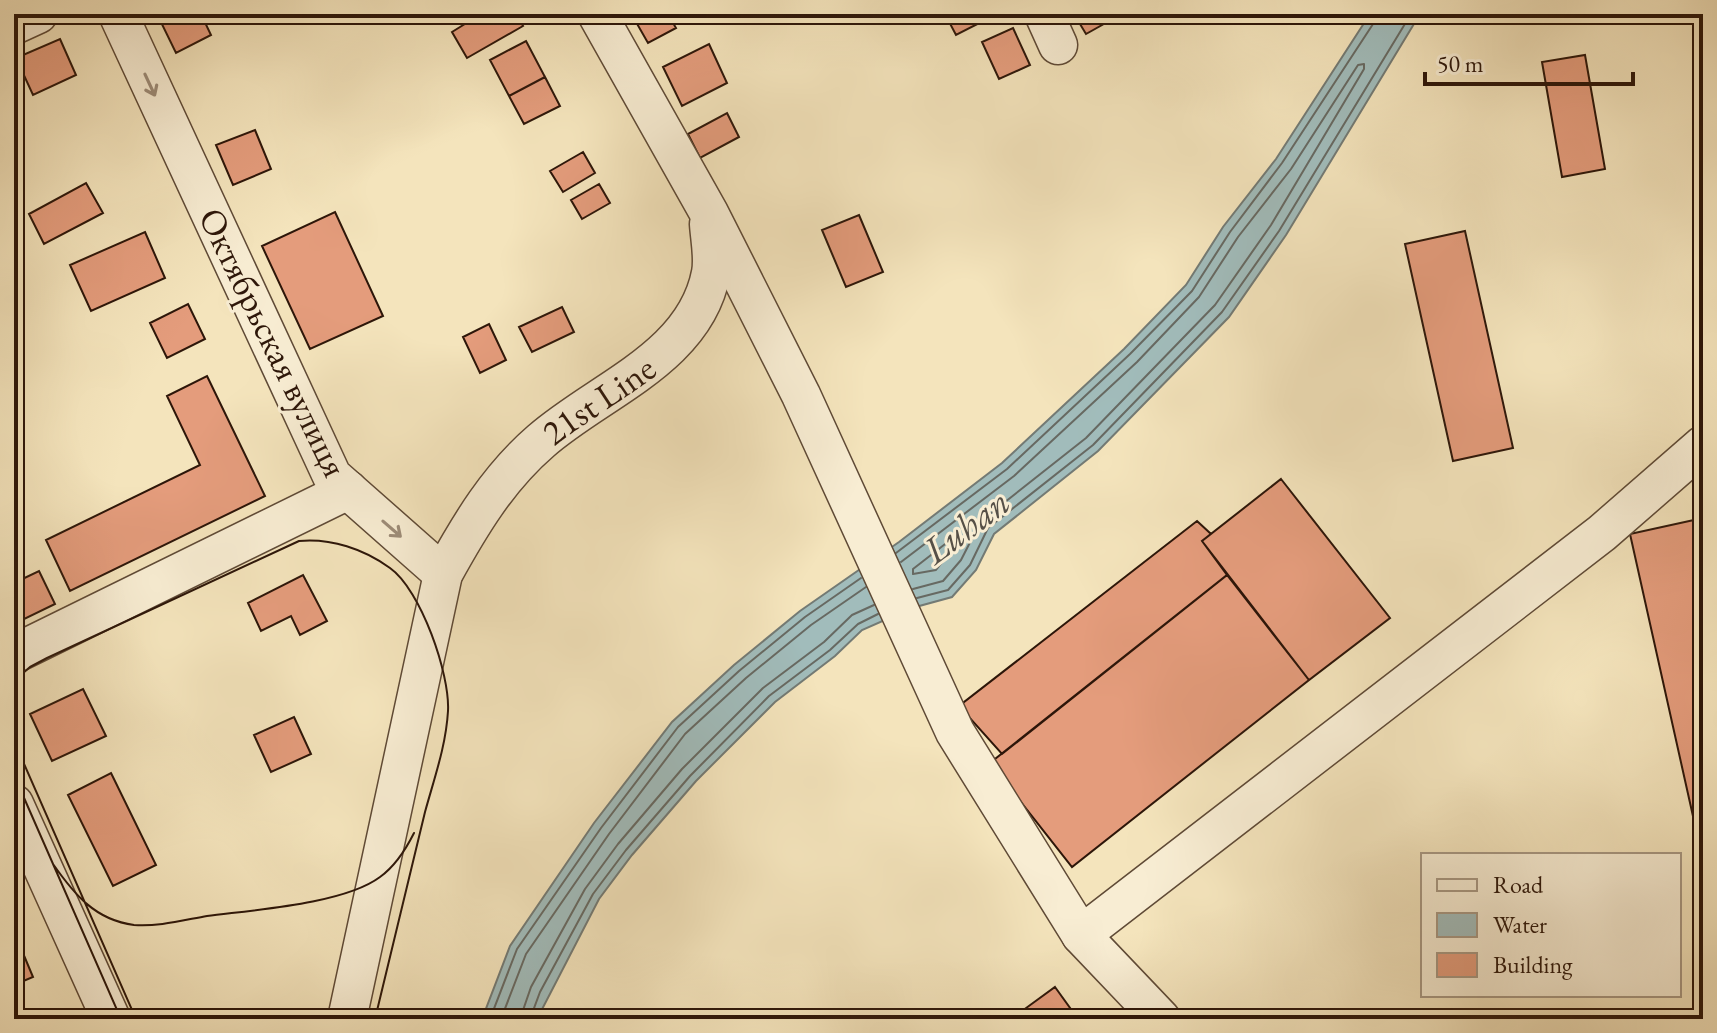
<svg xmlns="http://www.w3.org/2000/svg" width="1717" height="1033" viewBox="0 0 1717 1033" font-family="'EB Garamond',serif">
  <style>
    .water { fill: #a1bcbb; stroke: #737a74; stroke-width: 2 }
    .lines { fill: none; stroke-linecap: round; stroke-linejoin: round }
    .shore { stroke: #676962; stroke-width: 2 }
    .building { fill: #e49c7c; stroke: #2d1609; stroke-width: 2 }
    .minor-casing { stroke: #5f4a36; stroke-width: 41 }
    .minor { stroke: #f8edd3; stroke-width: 38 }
    .tram { stroke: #2d1609; stroke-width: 2 }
    .oneway { stroke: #9d8c78 }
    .labels { text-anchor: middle; stroke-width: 6; stroke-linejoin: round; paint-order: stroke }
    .street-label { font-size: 36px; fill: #2d1609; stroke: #f8edd3 }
    .water-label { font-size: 38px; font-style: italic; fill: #565047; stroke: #f8edd3 }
  </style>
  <rect width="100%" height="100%" fill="#f4e4bc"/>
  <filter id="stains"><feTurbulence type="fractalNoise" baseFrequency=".0025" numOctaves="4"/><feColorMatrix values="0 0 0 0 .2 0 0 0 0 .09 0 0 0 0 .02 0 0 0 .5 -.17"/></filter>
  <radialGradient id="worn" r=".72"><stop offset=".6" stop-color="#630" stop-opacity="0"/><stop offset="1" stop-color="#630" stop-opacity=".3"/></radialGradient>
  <path class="water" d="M1370,14H1420L1286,235L1229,317L1098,451L994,534L976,570L952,597L912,608L862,630L835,656L775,702L696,781L632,855L599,899L537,1019H482L510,946L594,823L672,722L734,665L800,611L899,542L1002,463L1124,349L1186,285L1223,227L1276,159Z"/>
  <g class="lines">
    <path class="shore" d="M949,541L954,542L955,546L936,570L913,574V569Z
      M896,553L1007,469L1130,354L1192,291L1230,232L1282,163L1375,21L1376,14
      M901,562L1014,476L1137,362L1199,297L1238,237L1291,169L1358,65L1364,64V69L1271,225L1215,305L1086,438L981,521L961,560L943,581L913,589
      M917,598L948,590L970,565L988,528L1093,445L1222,312L1279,231L1411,14
      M490,1019L517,949L601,828L678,727L739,671L805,617L861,578
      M501,1019L526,954L609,834L685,734L746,678L811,625L866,587
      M520,1019L531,987L585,889L618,844L682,769L763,688L824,642L852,615L874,605
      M530,1019L540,992L593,894L626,850L690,776L769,696L830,650L858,624L878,614"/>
  </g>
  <path class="building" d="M157,14H201L211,35L176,53Z
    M481,14H516L523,26L467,58L452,32Z
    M634,14H668L676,28L648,43L632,15Z
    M945,14H997L956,35Z
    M1074,14H1116L1118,16L1086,34Z
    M1013,28L1030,65L999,79L982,42Z
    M60,39L76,75L33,95L16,58Z
    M526,41L545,77L509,96L490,60Z
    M709,44L727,83L682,106L663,67Z
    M1585,55L1605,169L1562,177L1542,62Z
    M545,77L560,106L524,124L509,96Z
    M727,113L739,137L700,158L688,134Z
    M255,130L271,169L233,185L216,145Z
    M583,152L595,173L563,192L550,171Z
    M86,183L103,213L44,244L29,214Z
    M599,184L610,203L582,219L571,200Z
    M335,212L383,316L310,349L262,246Z
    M859,215L883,272L846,287L822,230Z
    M1465,231L1513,448L1453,461L1405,244Z
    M145,232L165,278L91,311L70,265Z
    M188,304L205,339L167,358L150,323Z
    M562,307L574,332L532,352L519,327Z
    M489,324L506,360L480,373L463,337Z
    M207,376L265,496L70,591L46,540L200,465L167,396Z
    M1281,479L1390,618L1309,680L1202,541Z
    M1703,518V861L1630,534Z
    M1197,521L1211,534L1202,541L1227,575L1002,754L959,706Z
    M39,571L55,604L14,624V583Z
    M303,575L327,621L300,635L291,616L261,631L248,603Z
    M1227,575L1309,680L1072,867L990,763Z
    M83,689L106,736L52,761L30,714Z
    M294,717L311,754L271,772L254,735Z
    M111,773L156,865L113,886L68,795Z
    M20,946L33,977L14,985V949Z
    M1055,987L1078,1019H1011Z"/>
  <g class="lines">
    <g class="minor-casing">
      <g id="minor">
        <path d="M118,14L332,476L443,574"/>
        <path d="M597,14L709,213L801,395L955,732L1081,935L1161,1019"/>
        <path d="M1044,14L1058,45"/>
        <path d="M14,25L38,14"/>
        <path d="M14,654L348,490"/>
        <path d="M14,804L111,1019"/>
        <path d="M1081,935L1602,533L1703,445"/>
        <path id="s1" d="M347,1019L443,574C470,525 498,478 541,441C599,390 695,358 711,273C714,258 710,239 709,224"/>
      </g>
    </g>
    <use href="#minor" class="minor"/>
    <path class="tram" d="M14,681L30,667L47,658L299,541C331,538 364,549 390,568C421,590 450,674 448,711C446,746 434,779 425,812C408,881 392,950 375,1019
      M14,741L136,1019
      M14,775L121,1019
      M53,864C74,894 95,920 134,925C157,927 184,920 207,916C253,910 344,904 380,877C394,867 406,849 414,833"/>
  </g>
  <defs><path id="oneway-shaft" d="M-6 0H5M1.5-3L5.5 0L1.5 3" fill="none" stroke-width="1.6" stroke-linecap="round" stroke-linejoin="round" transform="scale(2)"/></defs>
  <g class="oneway">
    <use href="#oneway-shaft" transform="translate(150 85) rotate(65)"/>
    <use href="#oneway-shaft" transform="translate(392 529) rotate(41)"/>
  </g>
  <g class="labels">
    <g class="street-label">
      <text transform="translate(274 342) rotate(64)" y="13">Октябрьская вулиця</text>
      <text dy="13" stroke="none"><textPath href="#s1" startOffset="692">21st Line</textPath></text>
    </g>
    <g class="water-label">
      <text transform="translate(966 526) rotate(-37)" y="13">Luhan</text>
    </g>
  </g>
  <rect width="1717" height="1033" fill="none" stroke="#f4e4bc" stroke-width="48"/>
  <rect x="16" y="16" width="1685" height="1001" fill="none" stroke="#2d1609" stroke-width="4"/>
  <rect x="24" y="24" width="1669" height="985" fill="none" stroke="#2d1609" stroke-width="2"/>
  <rect x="1421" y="853" width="260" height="144" fill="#f8edd3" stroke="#a79782" stroke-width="2"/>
  <rect x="1437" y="879" width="40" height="12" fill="#f8edd3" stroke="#a79782" stroke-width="2"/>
  <text x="1493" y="893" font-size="24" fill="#2d1609">Road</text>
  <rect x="1437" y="913" width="40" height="24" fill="#a1bcbb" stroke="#a79782" stroke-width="2"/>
  <text x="1493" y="933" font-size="24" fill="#2d1609">Water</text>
  <rect x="1437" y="953" width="40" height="24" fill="#e49c7c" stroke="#a79782" stroke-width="2"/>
  <text x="1493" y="973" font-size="24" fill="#2d1609">Building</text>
  <path d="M1425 72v12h208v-12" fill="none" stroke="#2d1609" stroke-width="4"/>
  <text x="1437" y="72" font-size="24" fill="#2d1609" stroke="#f8edd3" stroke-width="6" paint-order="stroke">50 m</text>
  <rect width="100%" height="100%" filter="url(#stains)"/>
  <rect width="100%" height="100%" fill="url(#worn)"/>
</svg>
